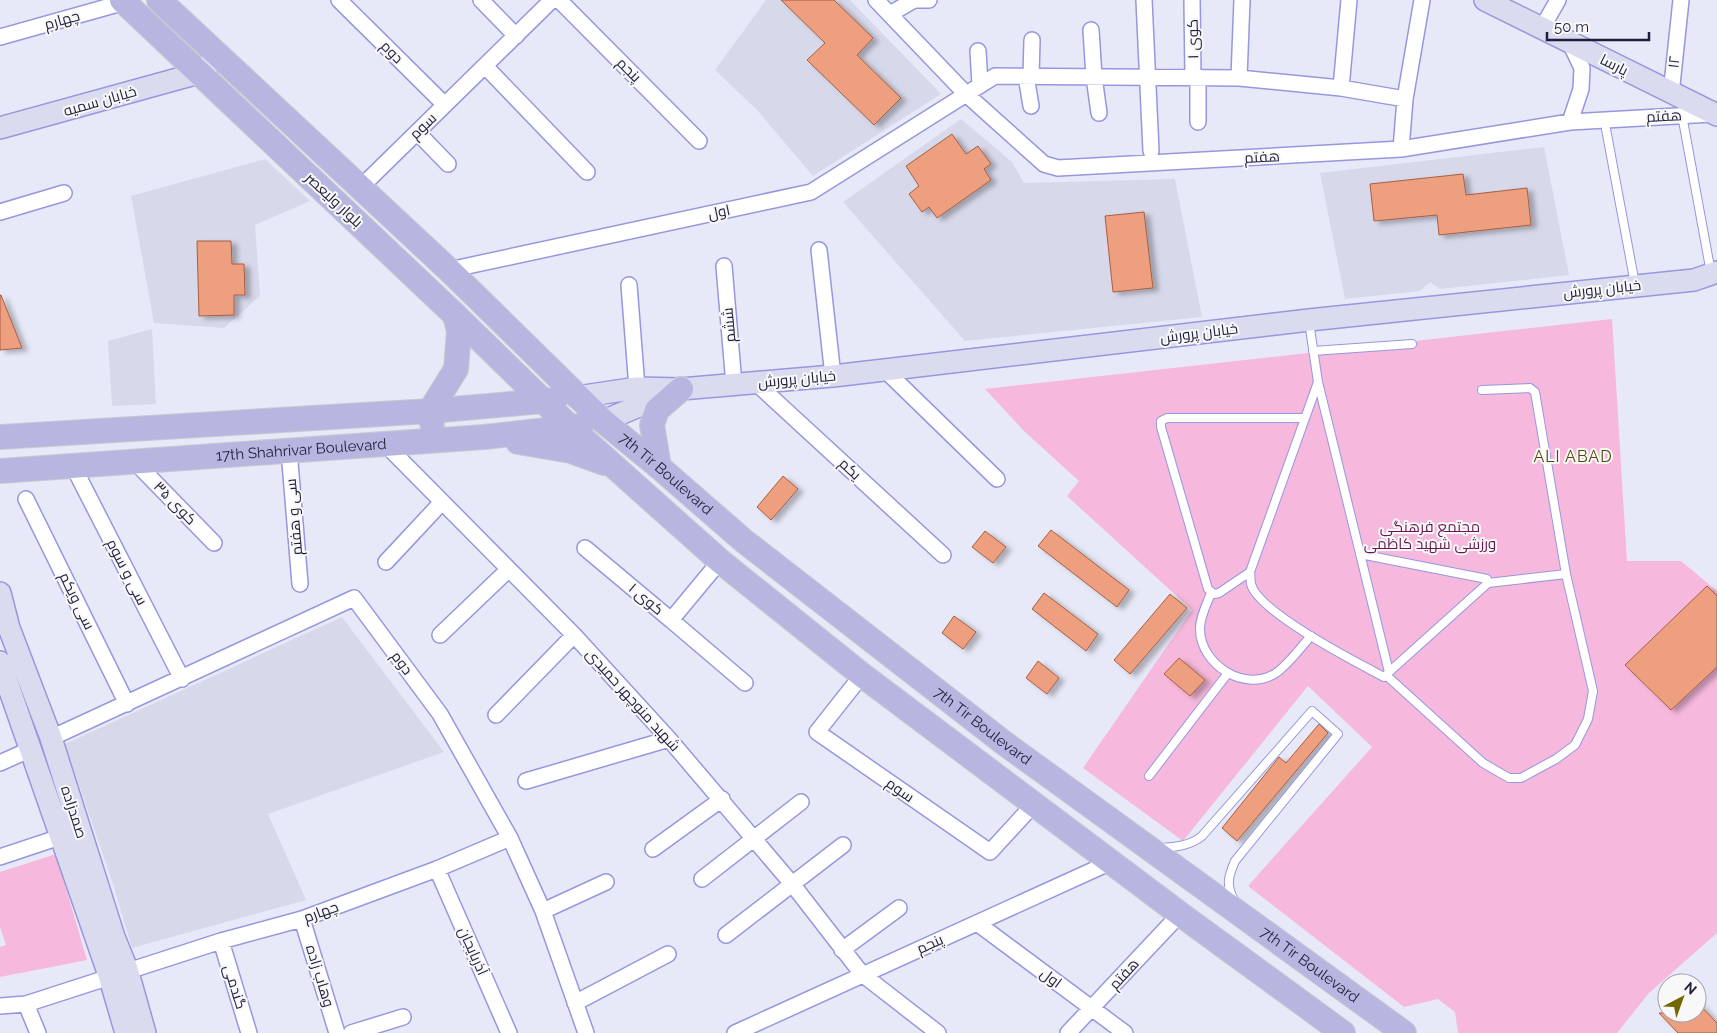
<svg xmlns="http://www.w3.org/2000/svg" width="1717" height="1033" viewBox="0 0 1717 1033" font-family="Raleway,Cairo,sans-serif">
  <style>
    .built { fill: #d7d8ea }
    .green { fill: #f6b8dc }
    .building { fill: #ed9f7f; stroke: #a75f41; filter: url(#shadow) }
    .lines { fill: none; stroke-linecap: round; stroke-linejoin: round }
    .lane-casing { stroke: #9697de; stroke-width: 10 }
    .street-casing { stroke: #9697de; stroke-width: 18 }
    .secondary-casing { stroke: #9697de; stroke-width: 24 }
    .primary-casing { stroke: #c9c9d0; stroke-width: 26 }
    .lane { stroke: #fff; stroke-width: 8 }
    .street { stroke: #fff; stroke-width: 15 }
    .secondary { stroke: #dbdbf0; stroke-width: 21 }
    .primary { stroke: #b6b6e1; stroke-width: 24 }
    .labels { text-anchor: middle; stroke-width: 4; stroke-linejoin: round; paint-order: stroke }
    .street-label { font-size: 15px; fill: #201f3b; stroke: #f8f8f8 }
    .park-label { font-size: 15px; fill: #681850; stroke: #f8f8f8 }
    .neighbourhood-label { font-size: 16px; letter-spacing: 1px; fill: #4e4705; stroke: #f8f8f8 }
  </style>
  <defs>
    <filter id="shadow"><feDropShadow dx="5.5" dy="3" stdDeviation="2.5" flood-color="#0004"/></filter>
  </defs>
  <rect width="100%" height="100%" fill="#e8e9f8"/>
  <path class="built" d="M766,0H850L941,94L813,176L757,110L715,70Z
    M961,119L1012,162L1024,183L1175,179L1202,317L965,341L843,202Z
    M1544,147L1569,275L1440,289L1430,282L1420,291L1345,299L1320,173Z
    M265,159L310,201L255,225L260,296L224,328L154,323L131,196Z
    M152,329L156,404L112,406L108,341Z
    M342,617L444,752L268,814L306,900L132,948L113,884L65,744Z"/>
  <path class="green" d="M1612,319L1627,561H1681L1717,591V933L1649,993L1617,1033H1458L1455,1012L1438,999L1404,1007L1248,886L1372,747L1308,686L1183,841L1083,768L1192,610L1067,496L1079,481L1024,431L985,389Z
    M56,854L87,960L0,977V947L6,945L0,927V872Z"/>
  <path class="building" d="M781,0H834L873,38L857,55L901,98L874,125L807,60L825,43Z
    M952,134L966,154L978,146L991,164L984,169L991,180L937,218L929,207L922,212L909,194L919,186L906,166Z
    M1463,174L1466,195L1527,188L1531,225L1439,235L1437,215L1374,221L1370,184Z
    M1144,212L1153,288L1113,292L1105,216Z
    M197,241H231L232,264H244L245,295H234V315L199,316Z
    M0,295H1L22,348L0,350Z
    M783,476L798,489L771,520L757,507Z
    M1051,530L1129,590L1117,607L1038,546Z
    M985,531L1006,547L993,563L972,547Z
    M1707,586L1717,596V667L1671,710L1625,665Z
    M1044,593L1098,634L1086,651L1032,609Z
    M1170,594L1187,608L1130,674L1114,660Z
    M954,616L976,632L963,649L942,633Z
    M1179,658L1205,680L1190,696L1164,674Z
    M1038,661L1059,678L1047,694L1026,678Z
    M1319,724L1328,733L1237,841L1222,828L1279,757L1286,763Z
    M1697,1002L1717,1023V1033H1678L1659,1013H1697Z"/>
  <g class="lines">
    <g class="lane-casing">
      <path id="lane" d="M1682,115L1711,273
        M1606,129L1635,284
        M1309,322L1318,382L1389,672L1384,677C1357,663 1258,612 1251,584C1250,580 1251,576 1250,572L1318,382
        M1313,351L1412,344
        M1360,554L1487,579L1488,583L1389,672
        M1250,572L1219,593L1214,594L1208,589L1161,427V421L1167,418H1305
        M1488,583L1566,574
        M1211,593C1207,603 1199,619 1200,630C1201,665 1245,693 1276,673C1289,664 1300,648 1311,636
        M1387,676L1483,763L1509,778H1521L1532,772L1556,759L1575,745L1588,719L1593,691L1566,574L1535,392L1530,388L1482,390
        M1149,776L1228,673
        M1160,848C1175,847 1190,846 1202,836L1312,711L1338,734L1235,861C1228,877 1226,885 1234,900"/>
    </g>
    <g class="street-casing">
      <path id="street" d="M339,0L445,105
        M481,0L516,36
        M559,0L699,141
        M876,0L966,94L1044,164L1058,168L1401,149L1570,122L1712,114
        M1144,0L1151,151
        M1192,0L1193,78
        M890,14L914,0H929
        M1542,28L1558,0
        M1091,30L1094,77L1099,113
        M0,37L125,2
        M1569,41L1582,68L1581,89L1570,122
        M978,51L980,85
        M485,66L587,172
        M1026,76L1031,106
        M1031,76L1032,40
        M1239,78L1242,0
        M1341,88L1349,0
        M1671,94L1681,0
        M1198,122V77
        M417,132L448,164
        M1401,149L1405,99L1422,0
        M361,187L552,0
        M0,212L64,193
        M819,250L833,376
        M724,266L734,385
        M449,270L811,192L995,76L1239,78L1341,88L1405,99
        M629,285L637,388
        M885,370L997,479
        M756,383L943,555
        M384,443L574,635L669,739L793,885L862,974L938,1033
        M289,450L300,584
        M136,463L214,543
        M73,466L182,679
        M26,499L127,704
        M585,548L671,620L720,561
        M386,562L442,502
        M671,620L745,683
        M440,635L508,570
        M862,675L817,732L990,852L1034,804
        M496,715L574,635
        M51,738L354,598L440,714L510,838L543,911L586,1033
        M0,763L31,749
        M526,781L669,739
        M653,849L722,799
        M0,857L69,834
        M437,869L509,1033
        M702,879L801,802
        M543,911L606,882
        M302,919L337,1033
        M977,923L1125,1033
        M726,935L843,845
        M221,941L249,1033
        M842,950L899,908
        M575,1003L668,954
        M26,1004L38,1033
        M0,1006L26,1004L221,941L302,919L437,869L510,838
        M351,1033L403,1017
        M735,1033L1111,862
        M1068,1033L1180,914"/>
    </g>
    <g class="secondary-casing">
      <path id="secondary" d="M1485,0L1717,115
        M0,128L199,73L219,55
        M577,397L637,388L681,389L833,376L1309,320L1694,280L1717,272
        M603,421L673,392
        M0,593L9,628L51,738L114,937L127,969L145,1033
        M0,662L109,975L126,1033"/>
    </g>
    <g class="primary-casing">
      <g id="primary">
        <path d="M122,0L455,315L571,428L720,561L862,675L1180,914L1343,1033"/>
        <path id="s1" d="M159,0L449,270L603,421L659,467L744,541L1004,743L1404,1033"/>
        <path d="M432,423L430,411L456,369L459,331L455,315"/>
        <path d="M0,437L430,411L555,400"/>
        <path d="M518,442L571,451L604,463"/>
        <path d="M659,467L652,425L657,410L681,389"/>
        <path id="s2" d="M0,471L484,437L581,426"/>
      </g>
    </g>
    <use href="#lane" class="lane"/>
    <use href="#street" class="street"/>
    <use href="#secondary" class="secondary"/>
    <use href="#primary" class="primary"/>
  </g>
  <g class="labels">
    <g class="street-label">
      <text transform="translate(62 20) rotate(-16)" y="5">چهارم</text>
      <text transform="translate(1193 39) rotate(-91)" y="5">کوی ۱</text>
      <text transform="translate(392 52) rotate(45)" y="5">دوم</text>
      <text transform="translate(1674 62) rotate(-84)" y="5">۱۲</text>
      <text transform="translate(1614 65) rotate(27)" y="5">پارسا</text>
      <text transform="translate(629 70) rotate(45)" y="5">پنجم</text>
      <text transform="translate(100 101) rotate(-16)" y="5">خیابان سمیه</text>
      <text transform="translate(1664 116) rotate(-3)" y="5">هفتم</text>
      <text transform="translate(423 126) rotate(-44)" y="5">سوم</text>
      <text transform="translate(1262 157) rotate(-3)" y="5">هفتم</text>
      <text transform="translate(334 200) rotate(43)" y="5">بلوار ولیعصر</text>
      <text transform="translate(719 212) rotate(-12)" y="5">اول</text>
      <text transform="translate(1602 289) rotate(-6)" y="5">خیابان پرورش</text>
      <text transform="translate(729 325) rotate(-95)" y="5">ششم</text>
      <text transform="translate(1199 333) rotate(-7)" y="5">خیابان پرورش</text>
      <text transform="translate(797 379) rotate(-5)" y="5">خیابان پرورش</text>
      <text dy="5" stroke="none"><textPath href="#s2" startOffset="302">17th Shahrivar Boulevard</textPath></text>
      <text transform="translate(850 469) rotate(43)" y="5">یکم</text>
      <text dy="5" stroke="none"><textPath href="#s1" startOffset="694">7th Tir Boulevard</textPath></text>
      <text transform="translate(175 503) rotate(46)" y="5">کوی ۳۵</text>
      <text transform="translate(294 517) rotate(-95)" y="5">سی و هفتم</text>
      <text transform="translate(127 572) rotate(63)" y="5">سی و سوم</text>
      <text transform="translate(646 599) rotate(40)" y="5">کوی ۱</text>
      <text transform="translate(77 601) rotate(64)" y="5">سی ویکم</text>
      <text transform="translate(402 663) rotate(53)" y="5">دوم</text>
      <text transform="translate(633 700) rotate(48)" y="5">شهبد منوچهر حمیدی</text>
      <text dy="5" stroke="none"><textPath href="#s1" startOffset="1099">7th Tir Boulevard</textPath></text>
      <text transform="translate(900 790) rotate(35)" y="5">سوم</text>
      <text transform="translate(74 812) rotate(72)" y="5">صمدزاده</text>
      <text transform="translate(321 912) rotate(-20)" y="5">چهارم</text>
      <text transform="translate(930 944) rotate(-24)" y="5">پنجم</text>
      <text transform="translate(473 951) rotate(66)" y="5">آذربایجان</text>
      <text dy="5" stroke="none"><textPath href="#s1" startOffset="1504">7th Tir Boulevard</textPath></text>
      <text transform="translate(1124 974) rotate(-47)" y="5">هفتم</text>
      <text transform="translate(320 976) rotate(73)" y="5">وهاب زاده</text>
      <text transform="translate(1051 978) rotate(36)" y="5">اول</text>
      <text transform="translate(235 987) rotate(73)" y="5">گندمی</text>
    </g>
    <g class="park-label">
      <text x="1430" y="532">مجتمع فرهنگی<tspan x="1430" dy="17">ورزشی شهید کاظمی</tspan></text>
    </g>
    <g class="neighbourhood-label">
      <text x="1573" y="462">ALI ABAD</text>
    </g>
  </g>
  <g transform="translate(1682 998) rotate(41)"><circle r="24" fill="#f8f8f8" stroke="#a2a1ac"/>
  <path d="M0-4L9 19L0 12L-9 19Z" fill="#726800"/>
  <text y="-8" font-size="14" font-weight="bold" text-anchor="middle" fill="#201f3b">N</text>
  </g>
  <path d="M1547 32v8h102v-8" fill="none" stroke="#201f3b" stroke-width="2.5"/>
  <text x="1554" y="32" font-size="15" fill="#201f3b" stroke="#f8f8f8" stroke-width="4" paint-order="stroke">50 m</text>
</svg>
